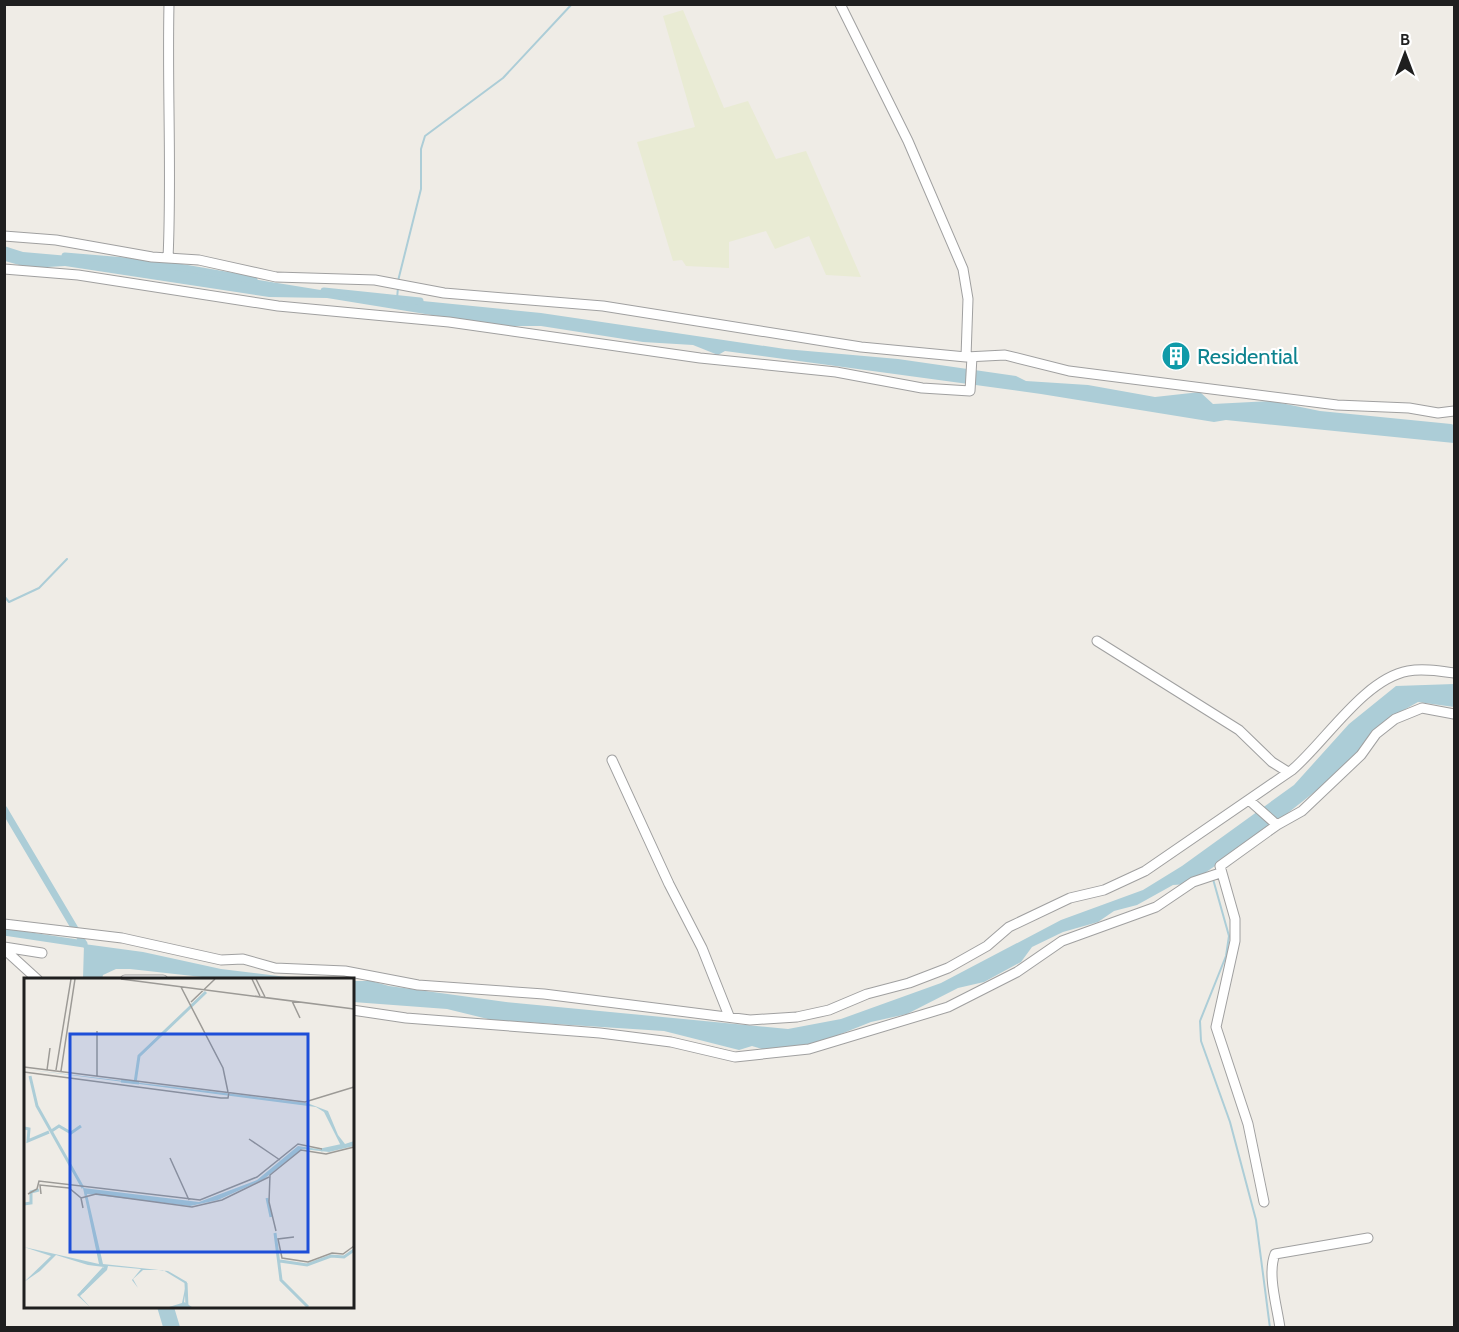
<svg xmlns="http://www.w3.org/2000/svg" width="1459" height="1332" viewBox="0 0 1459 1332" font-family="Cabin,sans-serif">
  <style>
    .farmland { fill: #e9ebd4 }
    .water { fill: #accdd7 }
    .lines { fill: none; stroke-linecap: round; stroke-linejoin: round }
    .stream { stroke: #accdd7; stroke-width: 2 }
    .canal { stroke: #accdd7; stroke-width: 7 }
    .minor-casing { stroke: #a0a0a0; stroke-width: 11 }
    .minor { stroke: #fff; stroke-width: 9 }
    .labels { text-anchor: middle; stroke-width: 4.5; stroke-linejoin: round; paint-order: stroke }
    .culture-label { font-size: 22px; fill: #0d838f; stroke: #fff; text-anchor: start }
    .inset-river { fill: none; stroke: #accdd7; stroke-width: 3 }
    .inset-road { fill: none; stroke: #9c9a96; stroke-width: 1.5 }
    .view { fill: #1d4ed8; fill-opacity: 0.15; stroke: #1d4ed8; stroke-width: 3 }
    .inset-edge { fill: none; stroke: #1f1f1f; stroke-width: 3 }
  </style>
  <rect width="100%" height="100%" fill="#efece6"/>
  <path class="farmland" d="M683,10L724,108L748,101L776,159L806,151L861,277L826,275L809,236L775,249L766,231L729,242V268L686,266L682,260L673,261L637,142L695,127L663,16Z"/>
  <path class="water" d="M4,246L23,252L161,264L333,292L541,313L785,349L898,359L1016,376L1026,381L1088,385L1155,397L1200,392L1213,404L1271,401L1320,411L1451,424L1454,425V443L1226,420L1214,422L1041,394L725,351L718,355L693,345L643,342L541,326H499L327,298L269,297L65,266L30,268L5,261Z
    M1454,684V707L1418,702L1393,716L1331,779L1261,834L1189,884L1173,885L1137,905L1114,911L1098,922L1063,932L1032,947L1021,962L984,982L958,988L907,1014L871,1022L813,1045L762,1049L752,1046L739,1050L664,1031L492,1020L447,1009L353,1002V981H371L389,986L506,1002L788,1029L841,1019L941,983L1061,920L1143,890L1182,866L1294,785L1349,724L1396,686Z
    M84,944L143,952L221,969L303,979H220L130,969H116L103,975L102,979H83Z
    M157,1307H174L180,1327H163Z"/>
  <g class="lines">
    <path class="stream" d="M398,281L421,189V149L425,136L503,78L572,4
      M397,299L398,287
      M4,596L9,602L39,588L67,559
      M1213,879L1229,936L1226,956L1200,1021L1201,1041L1230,1122L1256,1220L1270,1328"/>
    <path class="canal" d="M65,256L161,264L254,280
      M324,291L420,301
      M4,809L84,944
      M4,932L84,944"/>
    <g class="minor-casing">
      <path id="minor" d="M840,4L908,141L963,269L968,299L966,357
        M4,236L56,240L152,257L199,260L276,277L375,280L444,293L603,306L861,347L966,357L1005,355L1069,371L1337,405L1409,408L1438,413L1454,411
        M168,258C172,173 167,89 169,4
        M4,269L78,275L278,306L449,322L700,358L836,372L922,388L970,391L972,357
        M1097,641L1239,730L1272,762L1288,772
        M612,760L669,884L702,948L729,1016
        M1250,801L1277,825
        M4,924L122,938L221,960L243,959L275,968L345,971L418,985L544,994L750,1020L797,1017L829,1010L867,994L909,983L948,968L987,946L1009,927L1070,898L1104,890L1145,871L1292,770C1325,742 1364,679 1408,671C1423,668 1440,671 1454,673
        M4,947L42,953
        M4,949L38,980
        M125,980H163
        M352,1010L406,1018L600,1033L671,1042L735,1057L809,1049L948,1007L1017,972L1062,941L1156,907L1193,882L1220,873
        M1264,1202L1248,1124L1216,1027L1235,941V919L1220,866L1277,825L1302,811L1361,755L1376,734L1395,719L1422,708L1454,714
        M1280,1328C1277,1306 1267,1274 1275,1254L1368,1238"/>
    </g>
    <use href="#minor" class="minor"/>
  </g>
  <defs>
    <g id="building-disc" transform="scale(1.5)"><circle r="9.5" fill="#0f9aa8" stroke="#fff"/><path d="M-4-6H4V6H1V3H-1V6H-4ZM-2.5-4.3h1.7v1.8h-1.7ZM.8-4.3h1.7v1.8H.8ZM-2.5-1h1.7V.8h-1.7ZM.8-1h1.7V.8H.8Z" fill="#fff"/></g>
  </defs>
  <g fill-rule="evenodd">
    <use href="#building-disc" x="1176" y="356"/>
  </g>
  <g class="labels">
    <g class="culture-label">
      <text x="1197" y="364">Residential</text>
    </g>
  </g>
  <g transform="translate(24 978)">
    <rect width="330" height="330" fill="#efece6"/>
    <path d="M0,91L283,125L304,133L314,157L321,166L330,163V168L305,174L278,171L240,201L194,222L166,228L63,216L79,286L144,293L163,304L160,324L168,329H145L158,325L162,306L139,292H119L109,301L114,310L108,302L117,291L84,288L83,292L56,318L66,329L53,317L80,289L64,287L32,277L16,293L0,304L27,278L0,269L75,286L59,210L175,224L233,202L274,168L300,172L317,168L300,134L292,129Z" fill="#accdd7"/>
    <path class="inset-river" d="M6,98L13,128L59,210M97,103L115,105M111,105L115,78L182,14M0,150L5,151L4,163L25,154M26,154L35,148L47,155L57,148M297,172L320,167M243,220L247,239M0,226L7,225V214L15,212M251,255L257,302L284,329M256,283L283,287L307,278L320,279L330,272M162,305L163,329M58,314L80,290"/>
    <path class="inset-road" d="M97,1L330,31M228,1L236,18M232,1L241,19M157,9L199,90L204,114M268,23L276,40M167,24L191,1M0,89L281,124L330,109M23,92L26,70M32,92L47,1M37,93L51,1M0,94L197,120H204L205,114M73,98V53M225,161L256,182M146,180L165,222M4,216L13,211L15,203L176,222L233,199L274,166L298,171M17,216L16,207L45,210L57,220L59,230M57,220L72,216L168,229L198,222L245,199M252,253L245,224L246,197L277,172L302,176L330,169M270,259L254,261L258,280L284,284L308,275L319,276L330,268"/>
    <path class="view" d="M46,56H284V274H46Z"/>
    <rect width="330" height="330" class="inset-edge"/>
  </g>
  <rect width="1459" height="1332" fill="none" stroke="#1f1f1f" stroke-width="12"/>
  <g transform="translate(1405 54)" stroke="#ffffff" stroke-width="4.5" paint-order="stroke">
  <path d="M0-4.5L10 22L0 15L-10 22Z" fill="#1f1f1f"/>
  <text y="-9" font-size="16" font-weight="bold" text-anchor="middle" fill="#1f1f1f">B</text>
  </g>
</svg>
